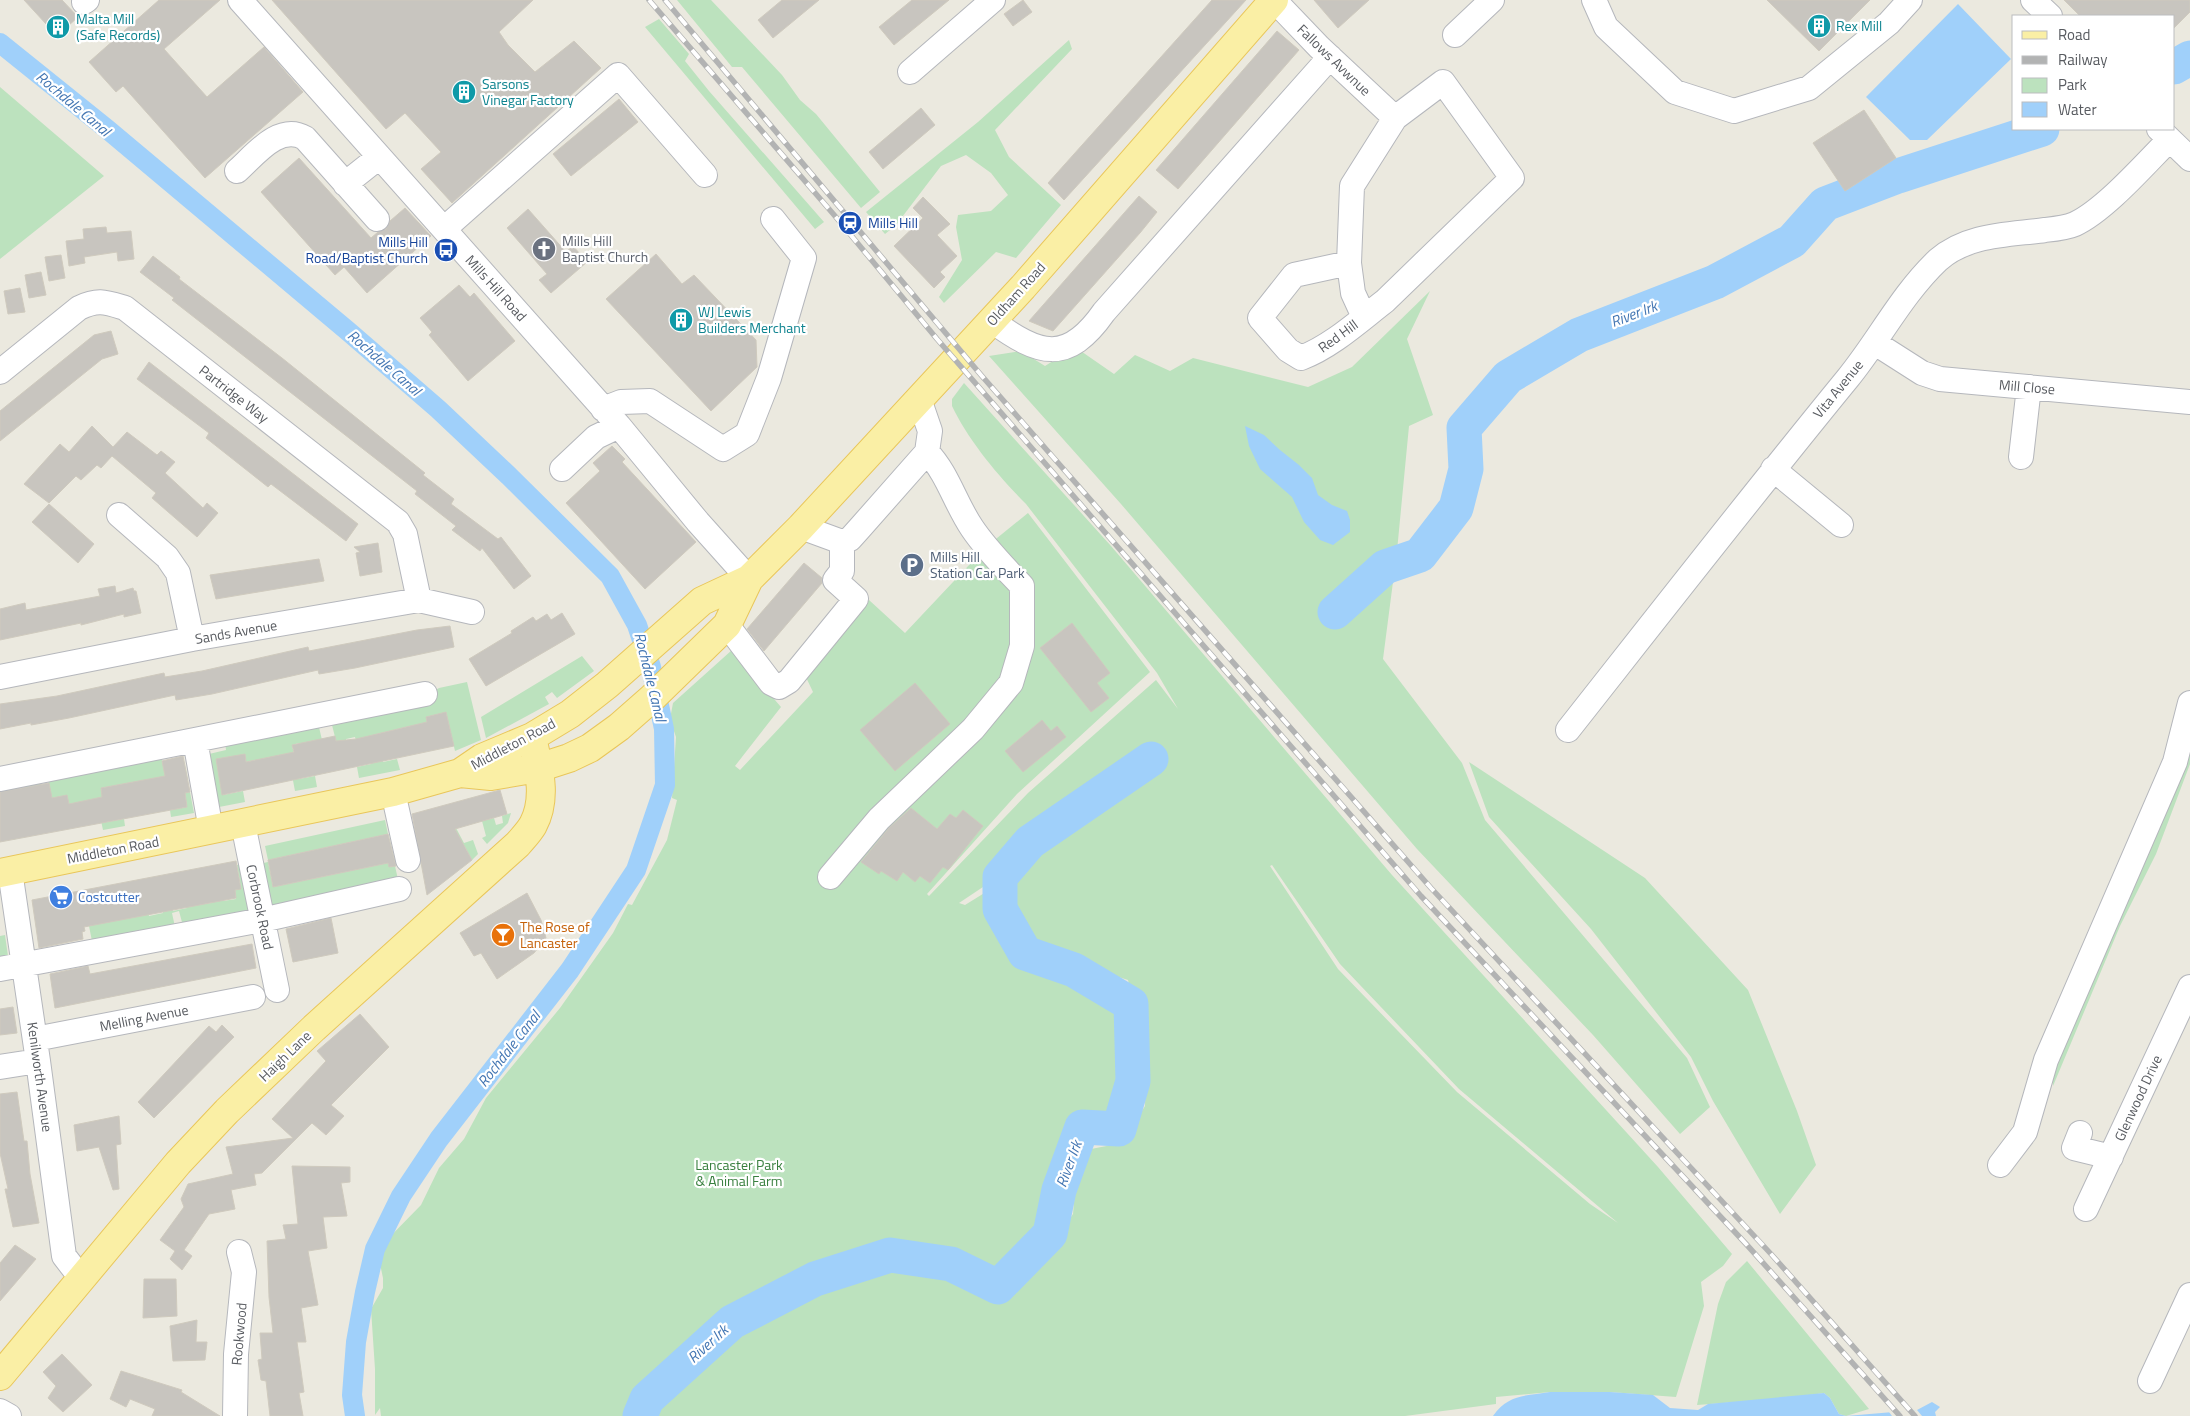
<svg xmlns="http://www.w3.org/2000/svg" width="2190" height="1416" viewBox="0 0 2190 1416" font-family="'Titillium Web',sans-serif">
  <style>
    .green { fill: #bce2be; fill-rule: evenodd }
    .water { fill: #a0d0fa }
    .pier { fill: #ebe9df }
    .lines { fill: none; stroke-linecap: round; stroke-linejoin: round }
    .canal { stroke: #a0d0fa; stroke-width: 20 }
    .river { stroke: #a0d0fa; stroke-width: 35 }
    .building { fill: #c8c5bf; stroke: #cfcabe }
    .minor-casing { stroke: #b5b7bc; stroke-width: 26 }
    .major-casing { stroke: #e9c65a; stroke-width: 30 }
    .minor { stroke: #fff; stroke-width: 24 }
    .major { stroke: #faefa5; stroke-width: 28 }
    .rail-casing { stroke: #b2b3b3; stroke-width: 5.5 }
    .rail { stroke: #fff; stroke-width: 4; stroke-dasharray: 11; stroke-linecap: butt }
    .labels { text-anchor: middle; stroke-width: 4.5; stroke-linejoin: round; paint-order: stroke }
    .culture-label { font-size: 14px; fill: #0d838f; stroke: #fff; text-anchor: start }
    .street-label { font-size: 14px; fill: #585b60; stroke: #fff }
    .transit-label { font-size: 14px; fill: #164399; stroke: #fff; text-anchor: start }
    .worship-label { font-size: 14px; fill: #5b616d; stroke: #fff; text-anchor: start }
    .service-label { font-size: 14px; fill: #4e5e75; stroke: #fff; text-anchor: start }
    .shop-label { font-size: 14px; fill: #366cbe; stroke: #fff; text-anchor: start }
    .food-label { font-size: 14px; fill: #c56008; stroke: #fff; text-anchor: start }
    .park-label { font-size: 14px; fill: #387f3e; stroke: #fff }
    .water-label { font-size: 15px; font-style: italic; fill: #4275b2; stroke: #fff }
  </style>
  <rect width="100%" height="100%" fill="#ebe9df"/>
  <path class="green" d="M677,0H711L782,75L800,100L816,114L880,192L861,208L742,67H732Z
    M659,19L689,54L685,61L709,91L824,222L815,229L645,27Z
    M1069,40L1072,49L995,130L1009,157L1061,205L1016,258L996,252L944,303L939,297L962,260L956,227L958,215L991,211L1008,195L991,173L966,155L941,166L896,225L885,234L866,212L978,122Z
    M0,87L104,176L0,259Z
    M1430,291L1407,339L1433,415L1409,426L1397,551L1383,659L1462,763L1485,820L1687,1058L1710,1107L1680,1134L1593,1035L1417,849L1121,504L989,356L1021,351L1045,366L1075,347L1114,374L1135,355L1170,371L1193,358L1308,387L1352,367Z
    M964,383L1111,546L1392,875L1658,1167L1732,1254L1723,1266L1701,1282L1704,1306L1676,1397L1610,1392H1550L1496,1397V1404L1405,1416H381L380,1408L375,1415V1369L371,1309L383,1288V1278L377,1250L421,1205L439,1168L464,1139L486,1098L560,1008L613,933L628,904L632,905L667,840L677,800L672,798L676,737L670,719L673,703L732,650L781,707L735,766L740,770L813,692L804,673L869,600L905,633L986,547L1028,513L1150,672L1017,794L927,894L929,896L1028,793L1156,680L1178,709L1157,673L1026,504C999,477 968,440 952,406V399ZM1272,865L1340,964L1459,1089L1618,1223L1590,1204L1457,1092L1338,969L1270,866ZM986,885L988,894L986,892L965,905L959,903ZM1106,973L1128,980L1146,1050L1145,1106L1122,1143L1091,1149L1077,1167L1073,1214L1029,1280L1019,1258L1043,1235L1049,1218L1053,1185L1079,1125L1114,1120L1128,1080L1123,1013L1105,996L1111,987Z
    M582,656L594,671L557,698L552,692L545,697L549,704L486,738L481,717Z
    M467,682L481,740L455,751L446,713L426,717L428,726H410L377,734L383,762L397,759L400,770L359,778L357,767L371,764L366,739L356,741L355,737L346,739V743L337,745L331,721L436,699L434,691L439,688Z
    M318,723L322,740L301,752L299,743L292,745L299,779L315,776L317,787L295,791L288,754L246,762L245,755L223,795L243,791L245,802L219,807L209,754L226,750L225,742Z
    M2190,738V764L2156,854L2120,926L2053,1086V1067Z
    M161,755L163,765L184,761L188,780L175,783L133,782L101,788L107,822L124,819L125,826L103,830L100,816L93,800L12,815L16,839L13,840L8,814L0,807V786L16,783L19,800L27,799L24,782L40,778L43,793L50,792L48,777Z
    M1469,762L1645,878L1748,990L1797,1111L1816,1165L1780,1214L1713,1101L1691,1057L1591,929L1489,817Z
    M190,792L194,813L171,817L170,810L187,807L185,793Z
    M511,813L508,823L487,844L482,838L486,836L482,821L494,818L496,825L503,823L502,816Z
    M385,820L388,834L268,860L265,846Z
    M456,828L464,843L473,840L478,854L472,860L465,847L440,833Z
    M268,862L273,887L388,863L390,867L395,866L399,884L268,909L259,864Z
    M243,864L252,914L183,926L179,911L172,913L175,927L93,946L89,926L147,906L149,916L163,913L162,904L171,902L173,911L187,908L186,899L197,903L198,905L211,903L221,892L223,901L236,899L235,890L241,888L237,865Z
    M5,935L9,963L0,964V936Z
    M1747,1261L1869,1409L1846,1416L1839,1414L1830,1398L1824,1393L1789,1398L1697,1405L1718,1304L1726,1282Z"/>
  <path class="water" d="M1958,4L2011,59L1927,140H1910L1866,97Z
    M1245,426L1264,435L1280,450L1299,465L1312,478L1318,495L1332,505L1347,511L1350,520V532L1333,545L1320,540L1304,522L1292,497L1260,469L1249,446Z
    M1550,1392H1610L1653,1395L1670,1408L1698,1410L1708,1404L1824,1393L1830,1398L1839,1414L1846,1416L1917,1410L1932,1402L1940,1407L1935,1412L1936,1416H1493C1508,1394 1526,1396 1550,1392Z"/>
  <path class="pier" d="M1917,1410L1922,1416H1892L1889,1412Z"/>
  <g class="lines">
    <path class="canal" d="M0,43L107,129L349,332L438,409L509,476L610,576L637,625L651,667L664,729L665,785L636,870L570,970L439,1139L401,1196L375,1249L365,1292L356,1342L352,1395L355,1416"/>
    <path class="river" d="M2174,67L2190,58
      M1335,612L1385,567L1420,555L1456,508L1466,469L1464,428L1508,377L1579,335L1715,282L1792,241L1825,204L1898,176L2042,129
      M640,1416L647,1399L732,1322L815,1279L890,1255L951,1264L998,1287L1050,1234L1059,1190L1082,1127L1119,1129L1133,1081L1131,1004L1074,970L1025,953L1000,909V877L1030,842L1151,759"/>
  </g>
  <path class="building" d="M24,0H62L78,17L57,36Z
    M159,0H220L164,49L207,97L264,47L303,92L205,178L123,86L116,92L89,62Z
    M272,0H533L499,32L508,45L535,72L574,41L601,68L452,203L421,169L441,152L405,113L386,129Z
    M782,0H819L773,38L758,20Z
    M912,0H949L894,45L879,27Z
    M1023,0L1032,12L1013,26L1004,14Z
    M1212,0H1246L1064,200L1048,183Z
    M1314,0H1369L1338,28Z
    M1767,0H1870L1819,51Z
    M2064,0H2190V12L2174,28V16H2080Z
    M1277,31L1299,50L1178,189L1156,170Z
    M619,99L638,122L571,176L553,154Z
    M921,108L935,125L883,169L869,152Z
    M1864,110L1896,158L1845,191L1813,143Z
    M299,158L371,238L378,232L386,229L390,221L405,208L431,236L367,293L344,267L335,275L261,192Z
    M1139,196L1157,212L1140,233L1053,331L1029,321Z
    M923,197L950,224L937,235L957,256L940,272L945,277L934,288L894,246L923,218L913,208Z
    M528,209L566,252L573,246L587,262L551,293L539,280L547,274L507,228Z
    M106,227L107,233L131,231L134,259L118,261L117,252L84,257L85,263L69,266L66,241L84,239L83,229Z
    M656,254L682,284L694,275L756,340L757,367L711,411L606,299Z
    M61,255L65,278L49,281L45,257Z
    M153,256L180,277L179,279L282,358L425,473L423,475L454,499L451,504L498,539L501,537L531,576L514,589L482,548L480,551L452,530L456,526L415,494L417,491L172,300L174,298L140,272Z
    M41,272L46,295L29,298L25,275Z
    M459,285L470,297L474,293L515,341L468,381L429,335L432,332L420,318Z
    M20,288L25,312L8,314L4,291Z
    M111,331L118,354L102,359L0,441V411L94,335Z
    M149,362L358,524L346,541L271,484L268,487L206,438L209,433L137,379Z
    M92,426L113,447L127,432L157,455L161,451L175,462L165,473L203,508L207,503L218,513L197,537L152,498L156,493L112,456L101,468L97,465L81,480L76,476L49,503L24,484L60,444L69,452Z
    M612,446L625,459L622,462L696,542L645,589L566,503L600,471L593,463Z
    M49,504L94,544L78,563L32,522Z
    M378,543L382,572L360,576L356,553L360,552L354,547Z
    M319,559L324,581L216,599L210,575Z
    M804,563L822,578V583L764,651L747,629Z
    M115,586L116,593L133,588L134,591H136L141,613L124,617V614L81,625V623L0,640V609L25,603L26,610L100,596L98,589Z
    M562,613L575,634L486,686L469,659L512,633L511,631L533,617L536,621L547,614L551,620Z
    M1072,623L1110,673L1097,683L1109,698L1091,712L1040,648Z
    M450,626L454,647L355,668L319,674L318,670L212,694L176,700L175,695L69,718L31,725V723L0,729V704L57,696L164,673L165,677L202,671L308,647L309,651L417,630Z
    M915,683L950,724L895,771L860,730Z
    M446,712L454,746L222,795L216,759L245,754L246,762L294,752L292,745L335,736L336,741L356,739L427,722L426,717Z
    M1042,720L1051,731L1057,726L1066,737L1023,772L1005,751Z
    M183,756L190,792L185,793L187,807L0,842V792L49,783L52,798L67,795L69,804L102,797L101,788L165,776L162,761Z
    M500,790L507,814L455,829L472,860L427,895L412,814Z
    M911,808L937,829L950,814L956,818L963,810L983,826L948,870L943,867L930,883L920,876L915,882L903,872L897,881L881,871L879,874L861,862L889,828Z
    M388,834L396,866L389,867L388,863L273,887L268,860Z
    M236,861L241,889L235,890L236,898L84,927L85,931L82,932L83,939L39,948L32,900Z
    M527,893L541,920L546,938L534,953L497,979L481,953L474,956L460,933Z
    M331,918L338,953L293,962L286,929Z
    M252,944L256,968L55,1008L50,974L88,966L90,974Z
    M13,1007L17,1033L0,1035V1009Z
    M360,1014L389,1047L331,1105L344,1116L326,1135L312,1123L262,1173L254,1174L256,1185L231,1190L235,1209L209,1214L184,1250L192,1256L182,1270L170,1259L175,1251L160,1240L184,1207L181,1199L188,1184L233,1174L226,1147L293,1138L272,1119L326,1061L317,1051Z
    M222,1025L234,1037L154,1118L138,1102L209,1026L216,1032Z
    M17,1092L24,1141H27L30,1174L39,1223L13,1227L5,1189H8L0,1153V1094Z
    M119,1116L121,1144L116,1145L119,1189L113,1190L99,1147L77,1151L74,1125Z
    M292,1166L350,1167V1182L341,1183L347,1216L323,1217L327,1248L308,1251L318,1305L301,1308L306,1342H297L304,1392L299,1393L303,1416H270L266,1381L261,1380L258,1360L262,1359L260,1333H273L269,1297L267,1241L286,1239L283,1225L298,1224Z
    M15,1245L36,1259L0,1301V1263Z
    M144,1279H176L177,1316L143,1318Z
    M197,1320L196,1342H207L205,1360L173,1361L170,1326Z
    M62,1354L92,1385L63,1412L48,1398L56,1386L43,1372Z
    M121,1371L182,1390L181,1392L220,1416H152L155,1409L130,1399L126,1407L110,1399Z"/>
  <g class="lines">
    <g class="minor-casing">
      <path id="minor" d="M240,0L619,426L698,522L749,579
        M1274,0L1319,47L1395,118
        M1594,0L1606,27L1675,92L1734,111L1809,88L1889,23L1910,0
        M2033,0L2050,16
        M84,2L87,0
        M1455,35L1492,0
        M910,72L993,0
        M2159,129L2190,159
        M237,171C255,155 279,123 305,138L377,219
        M345,184L379,157
        M444,229L618,75L705,175
        M1349,263L1294,275L1260,318L1288,350L1301,358C1332,346 1359,321 1385,301L1512,178L1443,82L1395,118L1352,186L1349,263L1353,293L1364,317
        M992,321C1039,355 1067,365 1104,312L1330,57
        M1875,343L1922,373L1940,379L2190,402
        M0,372L79,308C98,299 105,302 125,308L398,522L405,534L419,600
        M603,409L621,402L650,401L723,449L747,434L769,378L804,258L773,219
        M2021,457L2029,387
        M562,469L596,437L619,426
        M1773,469L1841,525
        M119,515L167,557L178,573L192,639
        M801,527L842,542L850,539L859,529L927,452L930,431L919,399
        M727,625L771,683L779,687L789,681L856,599L835,580L842,571V542
        M0,677L192,639L419,600L472,612
        M1568,730C1661,612 1753,494 1848,378C1879,340 1902,294 1938,260C1967,234 2009,235 2045,230C2055,229 2066,228 2075,224C2105,210 2145,164 2169,140
        M195,740L211,830
        M0,779L425,694
        M393,792L408,860
        M243,824L277,990
        M10,871L38,1061L64,1256L81,1278
        M830,877L879,819L973,729L1011,683L1022,646V586C1005,568 986,549 972,528C955,503 948,474 927,452
        M0,969L262,920L399,889
        M35,1039L253,997
        M0,1067L38,1061
        M2080,1133L2074,1148L2111,1157
        M2000,1165L2025,1132L2046,1060L2175,762L2190,703
        M2086,1209L2190,987
        M2150,1381L2190,1295
        M0,1411L9,1416
        M235,1416L236,1354L244,1272L239,1252"/>
    </g>
    <g class="major-casing">
      <path id="major" d="M460,773L482,758L532,737L570,714L607,685L702,601L749,579
        M0,873L393,792L460,773L491,776L538,768L569,758L590,748L619,727L652,698L727,625L749,579L801,527L1023,287L1274,0
        M0,1376L178,1163L227,1111L314,1028L518,844C523,838 529,832 533,825C548,797 538,766 532,737"/>
    </g>
    <use href="#minor" class="minor"/>
    <use href="#major" class="major"/>
    <g class="rail-casing">
      <path id="rail" d="M649,0L835,216L937,339L1421,896L1747,1245L1900,1416
        M665,0L981,375L1431,888L1771,1254L1915,1416"/>
    </g>
    <use href="#rail" class="rail"/>
  </g>
  <defs>
    <g id="building-disc" transform="scale(1.25)"><circle r="9.5" fill="#0f9aa8" stroke="#fff"/><path d="M-4-6H4V6H1V3H-1V6H-4ZM-2.5-4.3h1.7v1.8h-1.7ZM.8-4.3h1.7v1.8H.8ZM-2.5-1h1.7V.8h-1.7ZM.8-1h1.7V.8H.8Z" fill="#fff"/></g>
    <g id="station-disc" transform="scale(1.25)"><circle r="9.5" fill="#1a4fb4" stroke="#fff"/><path d="M-3-6H3Q5-6 5-4V2Q5 4 3 4L4.5 6H3L1.5 4h-3L-3 6H-4.5L-3 4Q-5 4-5 2V-4Q-5-6-3-6ZM-3.5-4v3h7v-3ZM-3.5 1v1.5H-2V1ZM2 1v1.5H3.5V1Z" fill="#fff"/></g>
    <g id="church-disc" transform="scale(1.25)"><circle r="9.5" fill="#6b7280" stroke="#fff"/><path d="M-1.2-6h2.4v3.5h3.3v2.4h-3.3V6h-2.4V-.1h-3.3v-2.4h3.3Z" fill="#fff"/></g>
    <g id="bus-disc" transform="scale(1.25)"><circle r="9.5" fill="#1a4fb4" stroke="#fff"/><path d="M-5-6H5V4H4V6H2V4H-2V6H-4V4H-5ZM-3.5-4V0h7V-4ZM-3.5 1.2v1.5H-2V1.2ZM2 1.2v1.5H3.5V1.2Z" fill="#fff"/></g>
    <g id="parking-disc" transform="scale(1.25)"><circle r="9.5" fill="#5c6f8a" stroke="#fff"/><path d="M-3.5-5.5H1a3.5 3.5 0 0 1 0 7H-1V5.5H-3.5ZM-1-3.4V-.6H.8a1.4 1.4 0 0 0 0-2.8Z" fill="#fff"/></g>
    <g id="supermarket-disc" transform="scale(1.25)"><circle r="9.5" fill="#3f7fe0" stroke="#fff"/><path d="M-6-5.5h2.5l.6 2H6L4.5 2H-2.5L-4.4-4H-6ZM-1.5 3.2a1.3 1.3 0 1 0 .1 0ZM3 3.2a1.3 1.3 0 1 0 .1 0Z" fill="#fff"/></g>
    <g id="bar-disc" transform="scale(1.25)"><circle r="9.5" fill="#e8710a" stroke="#fff"/><path d="M-6-5H6L.8 .8V4.5H3.5V6h-7V4.5H-.8V.8Z" fill="#fff"/></g>
  </defs>
  <g fill-rule="evenodd">
    <use href="#building-disc" x="1819" y="26"/>
    <use href="#building-disc" x="58" y="27"/>
    <use href="#building-disc" x="464" y="92"/>
    <use href="#station-disc" x="850" y="223"/>
    <use href="#church-disc" x="544" y="249"/>
    <use href="#bus-disc" x="446" y="250"/>
    <use href="#building-disc" x="681" y="320"/>
    <use href="#parking-disc" x="912" y="565"/>
    <use href="#supermarket-disc" x="61" y="897"/>
    <use href="#bar-disc" x="503" y="935"/>
  </g>
  <g class="labels">
    <g class="culture-label">
      <text x="76" y="24">Malta Mill<tspan x="76" dy="16">(Safe Records)</tspan></text>
      <text x="1836" y="31">Rex Mill</text>
      <text x="482" y="89">Sarsons<tspan x="482" dy="16">Vinegar Factory</tspan></text>
      <text x="698" y="317">WJ Lewis<tspan x="698" dy="16">Builders Merchant</tspan></text>
    </g>
    <g class="street-label">
      <text transform="translate(1334 60) rotate(44)" y="5">Fallows Avwnue</text>
      <text transform="translate(496 288) rotate(48)" y="5">Mills Hill Road</text>
      <text transform="translate(1016 294) rotate(-48)" y="5">Oldham Road</text>
      <text transform="translate(1338 336) rotate(-36)" y="5">Red Hill</text>
      <text transform="translate(2027 387) rotate(5)" y="5">Mill Close</text>
      <text transform="translate(1838 389) rotate(-51)" y="5">Vita Avenue</text>
      <text transform="translate(234 394) rotate(38)" y="5">Partridge Way</text>
      <text transform="translate(236 632) rotate(-10)" y="5">Sands Avenue</text>
      <text transform="translate(513 744) rotate(-28)" y="5">Middleton Road</text>
      <text transform="translate(113 850) rotate(-11)" y="5">Middleton Road</text>
      <text transform="translate(260 907) rotate(78)" y="5">Corbrook Road</text>
      <text transform="translate(144 1018) rotate(-11)" y="5">Melling Avenue</text>
      <text transform="translate(285 1056) rotate(-44)" y="5">Haigh Lane</text>
      <text transform="translate(40 1077) rotate(82)" y="5">Kenilworth Avenue</text>
      <text transform="translate(2138 1098) rotate(-65)" y="5">Glenwood Drive</text>
      <text transform="translate(239 1334) rotate(-85)" y="5">Rookwood</text>
    </g>
    <g class="transit-label">
      <text x="868" y="228">Mills Hill</text>
      <text x="428" y="247" text-anchor="end">Mills Hill<tspan x="428" dy="16">Road/Baptist Church</tspan></text>
    </g>
    <g class="worship-label">
      <text x="562" y="246">Mills Hill<tspan x="562" dy="16">Baptist Church</tspan></text>
    </g>
    <g class="service-label">
      <text x="930" y="562">Mills Hill<tspan x="930" dy="16">Station Car Park</tspan></text>
    </g>
    <g class="shop-label">
      <text x="78" y="902">Costcutter</text>
    </g>
    <g class="food-label">
      <text x="520" y="932">The Rose of<tspan x="520" dy="16">Lancaster</tspan></text>
    </g>
    <g class="park-label">
      <text x="739" y="1170">Lancaster Park<tspan x="739" dy="16">&amp; Animal Farm</tspan></text>
    </g>
    <g class="water-label">
      <text transform="translate(73 104) rotate(40)" y="5">Rochdale Canal</text>
      <text transform="translate(1634 314) rotate(-21)" y="5">River Irk</text>
      <text transform="translate(384 363) rotate(41)" y="5">Rochdale Canal</text>
      <text transform="translate(650 677) rotate(76)" y="5">Rochdale Canal</text>
      <text transform="translate(509 1049) rotate(-52)" y="5">Rochdale Canal</text>
      <text transform="translate(1069 1164) rotate(-70)" y="5">River Irk</text>
      <text transform="translate(708 1344) rotate(-42)" y="5">River Irk</text>
    </g>
  </g>
  <rect x="2012" y="15" width="162" height="115" fill="#ffffff" stroke="#bcbdbf"/>
  <rect x="2022" y="31" width="25" height="8" fill="#faefa5" stroke="#bcbdbf"/>
  <text x="2058" y="40" font-size="15" fill="#585b60">Road</text>
  <rect x="2022" y="56" width="25" height="8" fill="#b2b3b3" stroke="#bcbdbf"/>
  <text x="2058" y="65" font-size="15" fill="#585b60">Railway</text>
  <rect x="2022" y="78" width="25" height="15" fill="#bce2be" stroke="#bcbdbf"/>
  <text x="2058" y="90" font-size="15" fill="#585b60">Park</text>
  <rect x="2022" y="102" width="25" height="15" fill="#a0d0fa" stroke="#bcbdbf"/>
  <text x="2058" y="115" font-size="15" fill="#585b60">Water</text>
</svg>
